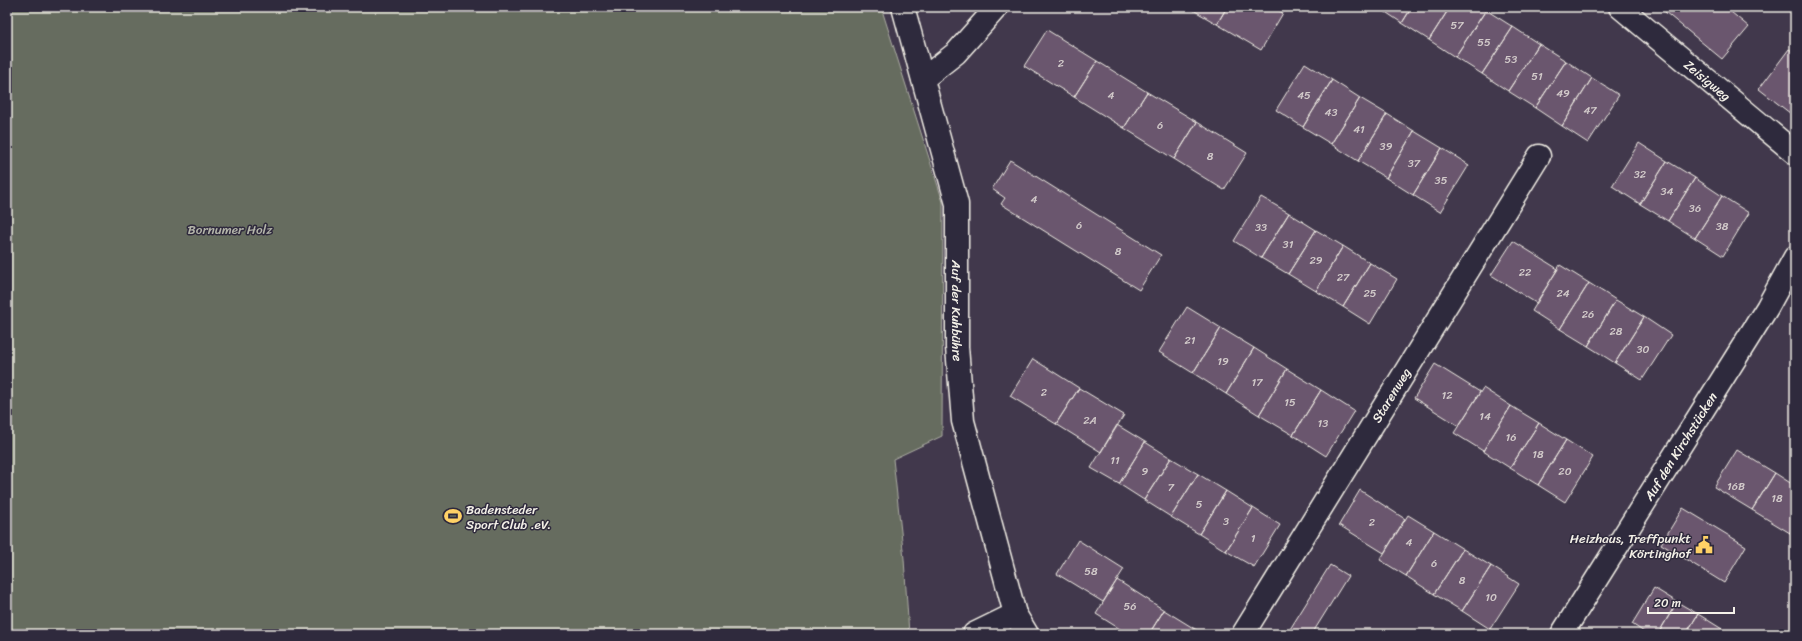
<svg xmlns="http://www.w3.org/2000/svg" width="1802" height="641" viewBox="0 0 1802 641" font-family="Sriracha,sans-serif">
  <style>
    .green { fill: #666c5f; stroke: #adaea4 }
    .building { fill: #6b576e; stroke: #f4f1e8 }
    .lines { fill: none; stroke-linecap: round; stroke-linejoin: round }
    .street-casing { stroke: #f4f1e8; stroke-width: 25 }
    .street { stroke: #2f2a3d; stroke-width: 22 }
    .labels { text-anchor: middle; stroke-width: 3; stroke-linejoin: round; paint-order: stroke }
    .number-label { font-size: 11px; fill: #d2caca }
    .street-label { font-size: 13px; fill: #f4f1e8; stroke: #2f2a3d }
    .park-label { font-size: 13px; fill: #b4b5aa; stroke: #2f2a3d }
    .poi-label { font-size: 13px; fill: #f4f1e8; stroke: #2f2a3d; text-anchor: start }
  </style>
  <rect width="100%" height="100%" fill="#41384c"/>
  <filter id="ink" filterUnits="userSpaceOnUse"><feTurbulence type="fractalNoise" baseFrequency=".025" numOctaves="2"/><feDisplacementMap in="SourceGraphic" scale="8" xChannelSelector="R" yChannelSelector="G"/><feConvolveMatrix kernelMatrix="1 2 1 2 8 2 1 2 1" color-interpolation-filters="sRGB"/></filter>
  <g filter="url(#ink)">
    <path class="green" d="M7,7H881L943,202L942,436L893,459L904,559L909,634H7Z"/>
    <path class="building" d="M1188,7H1227L1217,24Z
      M1227,7H1272L1283,13L1261,50L1217,24Z
      M1378,7H1412L1402,23Z
      M1412,7H1450L1429,40L1402,23Z
      M1450,7H1482L1486,10L1455,57L1429,40Z
      M1659,7H1725L1749,27L1722,59Z
      M1795,9V18L1791,15Z
      M1486,10L1513,27L1482,74L1455,57Z
      M1513,27L1539,44L1508,91L1482,74Z
      M1047,30L1097,61L1074,97L1024,66Z
      M1539,44L1566,61L1535,108L1508,91Z
      M1789,49L1795,53V117L1759,89Z
      M1097,61L1147,92L1124,128L1074,97Z
      M1566,61L1592,78L1562,126L1535,108Z
      M1305,63L1332,80L1303,127L1276,110Z
      M1592,78L1619,95L1588,143L1562,126Z
      M1332,80L1360,98L1331,144L1303,127Z
      M1147,92L1197,122L1174,159L1124,128Z
      M1360,98L1387,114L1358,161L1331,144Z
      M1387,114L1414,131L1386,178L1358,161Z
      M1197,122L1247,153L1224,190L1174,159Z
      M1414,131L1442,148L1413,195L1386,178Z
      M1639,143L1667,161L1640,204L1612,186Z
      M1442,148L1469,165L1440,212L1413,195Z
      M1010,160L1161,255L1139,290L1001,204L1005,198L992,189Z
      M1667,161L1695,178L1668,221L1640,204Z
      M1695,178L1722,196L1695,238L1668,221Z
      M1722,196L1749,213L1723,256L1695,238Z
      M1261,197L1289,213L1261,258L1234,241Z
      M1289,213L1316,230L1288,274L1261,258Z
      M1316,230L1343,246L1316,291L1288,274Z
      M1513,241L1558,269L1536,303L1491,275Z
      M1343,246L1370,263L1343,307L1316,291Z
      M1370,263L1397,279L1370,324L1343,307Z
      M1560,265L1589,283L1560,329L1532,311Z
      M1589,283L1616,300L1588,346L1560,329Z
      M1616,300L1644,317L1615,363L1588,346Z
      M1187,307L1221,328L1193,373L1159,352Z
      M1644,317L1671,335L1642,380L1615,363Z
      M1221,328L1254,348L1226,394L1193,373Z
      M1254,348L1287,369L1259,415L1226,394Z
      M1033,359L1079,388L1056,424L1010,396Z
      M1435,364L1480,392L1459,426L1414,398Z
      M1287,369L1321,390L1293,435L1259,415Z
      M1079,388L1124,415L1101,452L1056,424Z
      M1483,388L1511,406L1483,451L1454,433Z
      M1321,390L1354,411L1326,456L1293,435Z
      M1511,406L1539,423L1510,468L1483,451Z
      M1539,423L1566,440L1538,485L1510,468Z
      M1117,425L1145,442L1119,484L1091,468Z
      M1566,440L1593,457L1565,502L1538,485Z
      M1145,442L1171,458L1144,500L1119,484Z
      M1737,450L1775,473L1752,510L1714,487Z
      M1171,458L1198,474L1171,517L1144,500Z
      M1775,473L1795,486V525L1790,533L1752,510Z
      M1198,474L1226,491L1199,534L1171,517Z
      M1360,490L1405,519L1384,553L1339,525Z
      M1226,491L1253,508L1226,551L1199,534Z
      M1253,508L1280,525L1254,567L1226,551Z
      M1683,508L1746,546L1724,583L1661,544Z
      M1408,515L1434,531L1406,576L1380,560Z
      M1795,525V536L1790,533Z
      M1434,531L1463,549L1434,594L1406,576Z
      M1078,540L1124,569L1103,602L1057,574Z
      M1463,549L1491,566L1462,611L1434,594Z
      M1330,565L1348,576L1312,634H1287Z
      M1491,566L1519,584L1490,629L1462,611Z
      M1117,580L1164,610L1149,634H1128L1096,614Z
      M1654,588L1677,602L1658,634H1647L1632,624Z
      M1677,602L1698,614L1686,634H1658Z
      M1164,610L1203,634H1149Z
      M1698,614L1730,634H1686Z"/>
    <g class="lines">
      <g class="street-casing">
        <g id="street">
          <path id="s1" d="M903,7L957,204V347L963,421L1015,614L1027,634"/>
          <path id="s2" d="M1620,7L1795,153"/>
          <path d="M923,79L956,53L997,7"/>
          <path d="M974,634L1015,614"/>
          <path id="s3" d="M1243,634L1539,156"/>
          <path id="s4" d="M1562,634L1767,308L1795,257"/>
        </g>
      </g>
      <use href="#street" class="street"/>
    </g>
  </g>
  <defs>
    <g id="stadium-bare" transform="scale(1.38)"><path d="M0-5a6.5 5 0 1 0 0 10a6.5 5 0 1 0 0-10ZM-3.5-1.8h7v3.6h-7Z" fill="#ffd166" stroke="#2f2a3d" stroke-width="2.5" paint-order="stroke"/></g>
    <g id="civic-bare" transform="scale(1.38)"><path d="M-.6-6.5H3V-4.5H.6V-3L4-1V1h2V6H-6V1h2V-1L-.6-3ZM-1.2 2.5V6h2.4V2.5Z" fill="#ffd166" stroke="#2f2a3d" stroke-width="2.5" paint-order="stroke"/></g>
  </defs>
  <g fill-rule="evenodd">
    <use href="#stadium-bare" x="453" y="516"/>
    <use href="#civic-bare" x="1704" y="545"/>
  </g>
  <g class="labels">
    <g class="number-label">
      <text x="1457" y="29">57</text>
      <text x="1484" y="46">55</text>
      <text x="1511" y="63">53</text>
      <text x="1061" y="67">2</text>
      <text x="1537" y="80">51</text>
      <text x="1563" y="97">49</text>
      <text x="1111" y="99">4</text>
      <text x="1304" y="99">45</text>
      <text x="1590" y="114">47</text>
      <text x="1331" y="116">43</text>
      <text x="1160" y="129">6</text>
      <text x="1359" y="133">41</text>
      <text x="1386" y="150">39</text>
      <text x="1210" y="160">8</text>
      <text x="1414" y="167">37</text>
      <text x="1640" y="178">32</text>
      <text x="1441" y="184">35</text>
      <text x="1667" y="195">34</text>
      <text x="1034" y="203">4</text>
      <text x="1695" y="212">36</text>
      <text x="1079" y="229">6</text>
      <text x="1722" y="230">38</text>
      <text x="1261" y="231">33</text>
      <text x="1288" y="248">31</text>
      <text x="1118" y="255">8</text>
      <text x="1316" y="264">29</text>
      <text x="1525" y="276">22</text>
      <text x="1343" y="281">27</text>
      <text x="1370" y="297">25</text>
      <text x="1563" y="297">24</text>
      <text x="1588" y="318">26</text>
      <text x="1616" y="335">28</text>
      <text x="1190" y="344">21</text>
      <text x="1643" y="353">30</text>
      <text x="1223" y="365">19</text>
      <text x="1257" y="386">17</text>
      <text x="1044" y="396">2</text>
      <text x="1447" y="399">12</text>
      <text x="1290" y="406">15</text>
      <text x="1485" y="420">14</text>
      <text x="1090" y="424">2A</text>
      <text x="1323" y="427">13</text>
      <text x="1511" y="441">16</text>
      <text x="1538" y="458">18</text>
      <text x="1115" y="464">11</text>
      <text x="1145" y="475">9</text>
      <text x="1565" y="475">20</text>
      <text x="1736" y="490">16B</text>
      <text x="1171" y="491">7</text>
      <text x="1777" y="502">18</text>
      <text x="1199" y="508">5</text>
      <text x="1226" y="525">3</text>
      <text x="1372" y="526">2</text>
      <text x="1253" y="542">1</text>
      <text x="1409" y="546">4</text>
      <text x="1434" y="567">6</text>
      <text x="1091" y="575">58</text>
      <text x="1462" y="584">8</text>
      <text x="1491" y="601">10</text>
      <text x="1130" y="610">56</text>
    </g>
    <g class="street-label">
      <text dy="5" stroke="none"><textPath href="#s2" startOffset="114">Zeisigweg</textPath></text>
      <text dy="5" stroke="none"><textPath href="#s1" startOffset="311">Auf der Kuhbühre</textPath></text>
      <text dy="5" stroke="none"><textPath href="#s3" startOffset="281">Starenweg</textPath></text>
      <text dy="5" stroke="none"><textPath href="#s4" startOffset="222">Auf den Kirchstücken</textPath></text>
    </g>
    <g class="park-label">
      <text x="230" y="234">Bornumer Holz</text>
    </g>
    <g class="poi-label">
      <text x="466" y="514">Badensteder<tspan x="466" dy="15">Sport Club .eV.</tspan></text>
      <text x="1691" y="543" text-anchor="end">Heizhaus, Treffpunkt<tspan x="1691" dy="15">Körtinghof</tspan></text>
    </g>
  </g>
  <rect width="1802" height="641" fill="none" stroke="#2f2a3d" stroke-width="24"/>
  <rect x="12" y="12" width="1778" height="617" fill="none" stroke="#f4f1e8" stroke-width="1.5" filter="url(#ink)"/>
  <path d="M1648 607v6h86v-6" fill="none" stroke="#f4f1e8" stroke-width="2"/>
  <text x="1654" y="607" font-size="12" fill="#f4f1e8" stroke="#2f2a3d" stroke-width="3" paint-order="stroke">20 m</text>
</svg>
